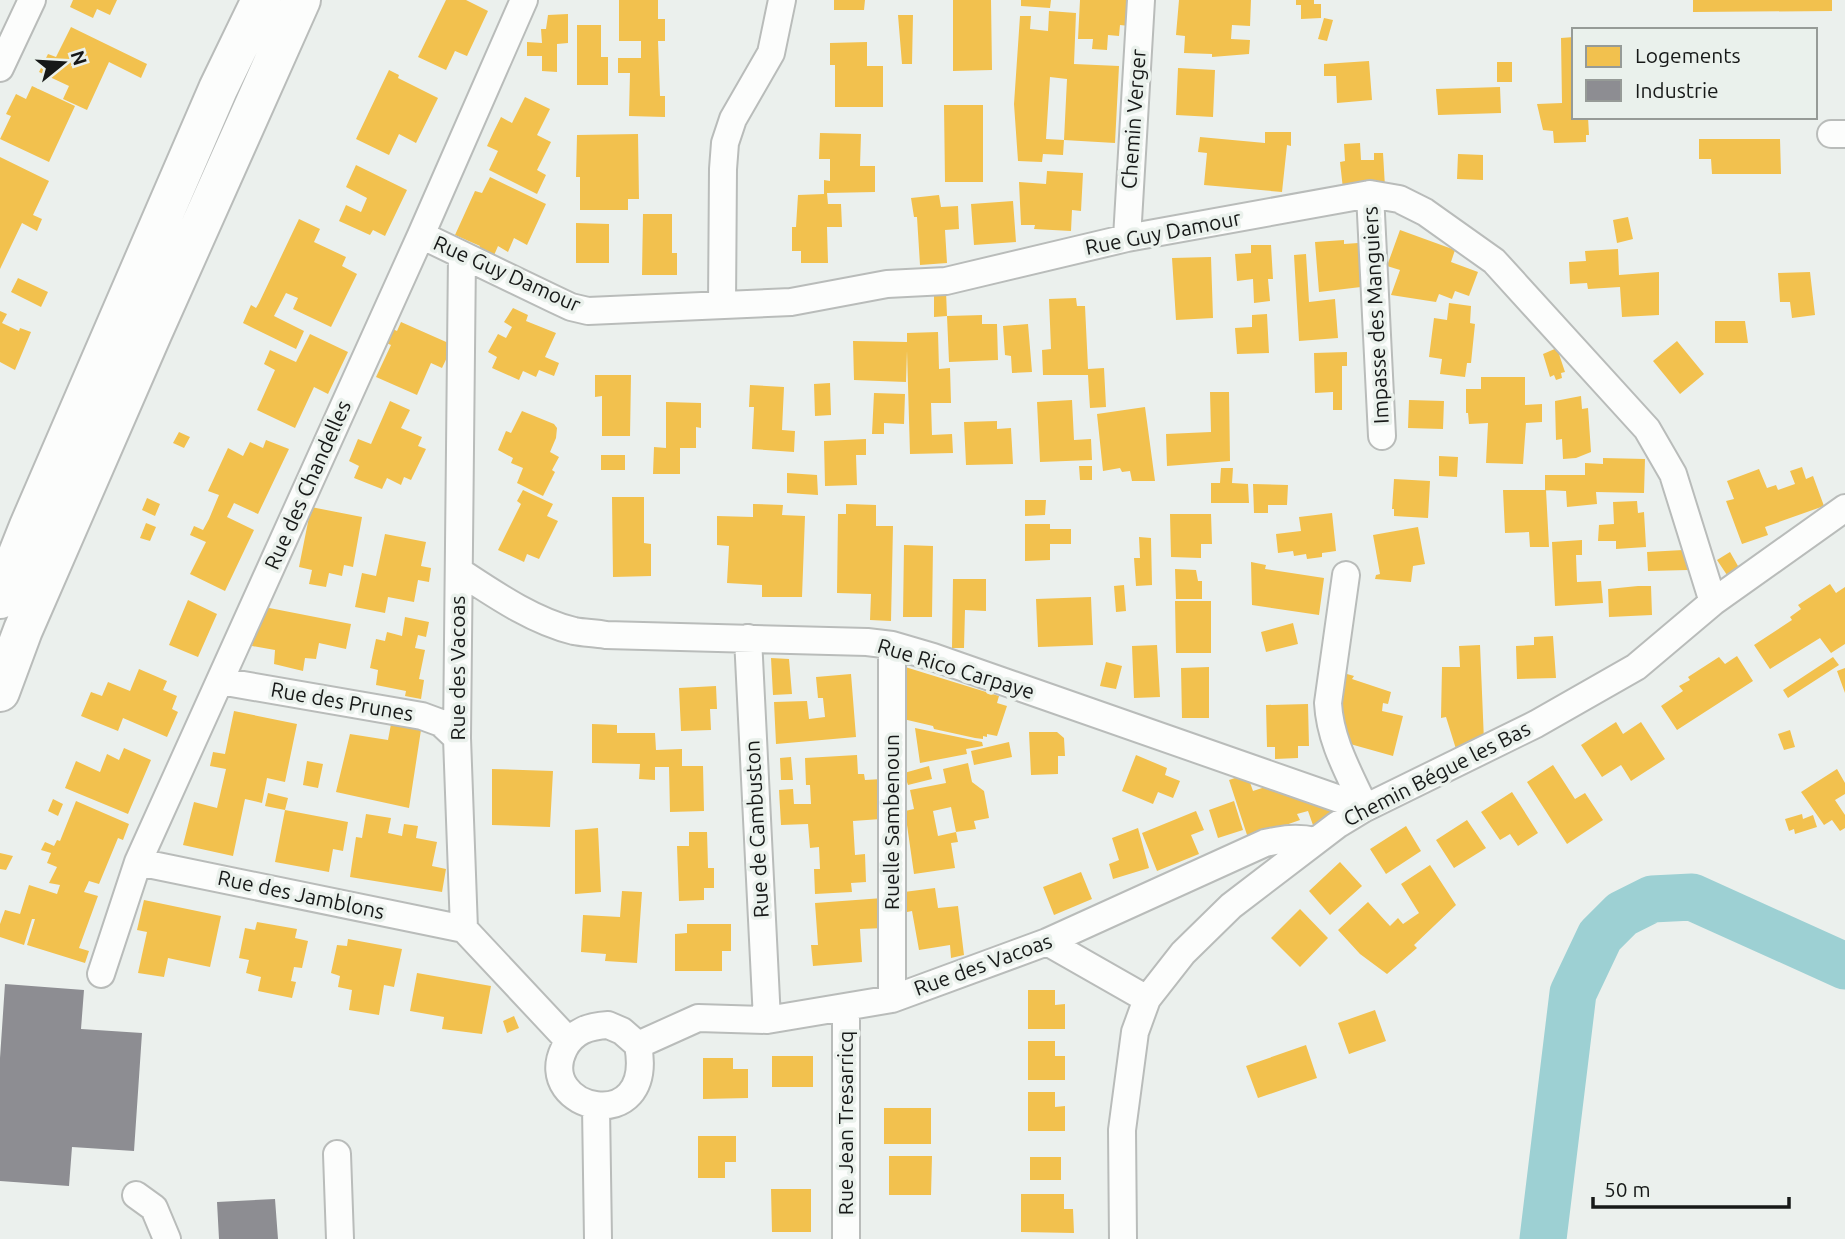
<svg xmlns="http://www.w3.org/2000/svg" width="1845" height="1239" viewBox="0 0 1845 1239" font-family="Ubuntu,sans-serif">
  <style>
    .homes { fill: #f2c14e; fill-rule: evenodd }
    .industry { fill: #8d8d92 }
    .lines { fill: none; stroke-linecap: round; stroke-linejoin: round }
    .river { stroke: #9dd0d3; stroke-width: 47 }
    .minor-casing { stroke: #b9bcba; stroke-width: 30 }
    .highway-casing { stroke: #b9bcba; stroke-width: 42 }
    .minor { stroke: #fcfdfc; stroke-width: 26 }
    .highway { stroke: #fcfdfc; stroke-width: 38 }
    .labels { text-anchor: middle; stroke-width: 7; stroke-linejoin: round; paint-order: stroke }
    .street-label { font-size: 21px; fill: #171918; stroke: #eaf1ec }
  </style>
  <rect width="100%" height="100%" fill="#ebf0ed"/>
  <path class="homes" d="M73,0H117L110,15L97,9L93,18L70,7Z
    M446,0H466L488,11L467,56L455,51L446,70L418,57Z
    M619,0H658V19H665V41H658L660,96H665V117L629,116L630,73H618V58H641V41H619Z
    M834,0H865L864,10H834Z
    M953,0H991L992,70L953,71Z
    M1021,0H1051L1050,8L1021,6Z
    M1080,0H1130L1129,26L1120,25L1119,36L1108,35L1107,50L1092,49L1093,39H1078Z
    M1179,0H1251L1250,26L1232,25L1231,39L1250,40L1249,54L1212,57V54L1184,53L1185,36L1176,35Z
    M1296,0H1314V4H1321V18L1301,19V5H1296Z
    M1693,0H1832V11L1693,12Z
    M1049,11L1076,13L1074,64L1119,66L1115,143L1064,140L1067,79L1050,77L1046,139L1064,140L1063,155L1043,154L1042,162L1018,161L1014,104L1020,16H1031L1030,29L1048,31Z
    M568,14V43L557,44V72L542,71V56H527V42L542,43L541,29H546L548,15Z
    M898,15H913L912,64H902Z
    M1324,18L1333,20L1327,41L1318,39Z
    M577,25H601V57H608V85H577Z
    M71,27L147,64L141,78L109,62L87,110L63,99L69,86L39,72L48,54L56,57Z
    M1574,37V117H1588L1589,135H1586V142L1554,143L1553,131L1543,130L1537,104L1562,103L1561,38Z
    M867,42V66H883V107H835V65H830V43Z
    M1369,61L1372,100L1337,103L1336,76H1324V64Z
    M1497,62H1512V82H1497Z
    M1178,68L1215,70L1213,117L1176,115Z
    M389,70L399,75L398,78L438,98L416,143L399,134L389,155L356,139Z
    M32,86L75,106L49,162L0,139L11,116L6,114L16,94L26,99Z
    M1500,87L1501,113L1438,115L1436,89Z
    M525,97L550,109L537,135L551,142L537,170L546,175L537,194L489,170L498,151L487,146L494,131L501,117L512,123Z
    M944,105H983V182H945Z
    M1265,132H1291V146L1287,145L1282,192L1204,185L1207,153L1198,152L1200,137L1265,143Z
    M820,133L861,134L860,166H875V192L827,193L828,204H841L842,227H827L828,263H801V251H792V227H796L798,195L824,194V180L830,181V159H819Z
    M638,134L639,199H628V210H580V177H576L577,135Z
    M1699,139H1780L1781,174H1712L1711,159H1699Z
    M1360,143L1361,160H1374V153H1383L1385,187L1343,189L1340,162L1345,161L1344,144Z
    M1458,154L1483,155V180L1457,179Z
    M0,157L49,181L33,215L42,219L37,231L22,223L0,269Z
    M356,165L407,190L385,236L373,230L370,235L339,221L346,205L361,212L367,198L346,187Z
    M1047,171L1083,173L1081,211L1072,210L1071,231L1034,229L1035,225H1021L1019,182L1046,184Z
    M490,177L546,204L527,245L514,238L508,252L498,246L492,260L477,253L480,246L455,235L475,191L482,193Z
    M939,195L941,207L958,206L959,229L945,230L947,263L920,265L917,217H914L911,198Z
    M1013,201L1016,242L974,245L971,204Z
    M643,214H672V253H677V275H642Z
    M1628,217L1633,239L1617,243L1613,220Z
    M299,219L320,229L314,242L346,257L342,266L357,274L331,327L293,309L298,298L286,293L274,316L304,331L296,349L243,323L251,305L256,308L259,303Z
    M576,223L609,224V263H576Z
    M1400,230L1455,250L1451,262L1478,272L1469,296L1455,291L1452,299L1439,294L1436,302L1391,295L1400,270L1387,266Z
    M1344,240V244L1358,243L1361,287L1319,292L1315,242Z
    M1251,245H1271L1273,279H1268L1270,301L1254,303L1253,279L1237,281L1235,254L1251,253Z
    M1618,249L1619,275L1659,272V315L1622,317L1620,287L1588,289L1587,283L1570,284L1569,262L1586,261L1585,251Z
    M1306,254L1309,302L1335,299L1338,338L1299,341L1294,255Z
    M1211,257L1213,318L1176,320L1172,258Z
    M1810,272L1815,315L1792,318L1790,302H1780L1778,273Z
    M18,278L48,292L41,307L11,292Z
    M946,291L947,316L982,315V324H997L998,360L949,362L947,316L934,317V293Z
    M1076,298L1077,306H1085L1088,369L1104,368L1106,407L1090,408L1088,375H1043L1042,350L1051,349L1049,299Z
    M1449,303L1471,306L1470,323L1475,324L1471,363H1467L1465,377L1440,374L1442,359L1429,357L1434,318L1447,320Z
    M513,308L528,315L526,321L556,333L545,357L559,363L554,376L539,370L536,377L523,371L519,380L492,368L497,357L488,352L498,334L506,338L512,327L504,322Z
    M0,311L7,314L2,323L19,331L20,328L31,332L15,370L0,362Z
    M1267,314L1269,353L1237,354L1235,328L1252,327V315Z
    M1715,321H1745L1748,343H1715Z
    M401,322L453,345L442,368L431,363L417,395L376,377L391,345L375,338L382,324L397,331Z
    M1028,324L1032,372L1012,373L1011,356L1005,355L1003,326Z
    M938,332L939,369L950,368L951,403H931L932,435L952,434L953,453L910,454L907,351L906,382L854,380L853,341L907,342V333Z
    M310,334L348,352L328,394L314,387L295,428L257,410L275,370L264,364L270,350L296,362Z
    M1677,341L1704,374L1680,394L1653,361Z
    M1557,348L1565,372L1561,373L1562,378L1556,380L1554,375L1550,377L1543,354Z
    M1347,352V366H1342V410H1333V392L1315,393L1314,353Z
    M595,375H631L630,436H602V396L595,397Z
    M1481,377H1525V405L1542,404V422L1526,423L1523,464L1486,463L1488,423L1469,424L1468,413H1466V389H1481Z
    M830,383L831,415L815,416L814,384Z
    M750,385L784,387L782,430L795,431L794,452L752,449L754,407H749Z
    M1210,392H1229L1230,461L1167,466L1166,434L1211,432Z
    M874,393L905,394L904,424L884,423V434H872Z
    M1581,396L1582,409L1588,408L1591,452L1576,458L1563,459L1562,439L1556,440L1555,401Z
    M1072,400L1074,440L1091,439L1092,460L1040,462L1037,402Z
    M1409,400L1444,401L1443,429L1408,428Z
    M390,401L410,410L401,428L422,437L418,446L426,449L411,480L404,477L401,485L387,478L382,489L354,478L359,466L349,461L358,439L371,444Z
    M666,402L701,403V428L696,427V448H680V474H653L654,447L666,448Z
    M1145,407L1155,481H1132L1130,471L1122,472L1120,468L1103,471L1097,414Z
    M522,411L554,424L557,428L556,438L550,452L559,457L552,470L555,472L543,496L517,483L523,468L511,463L513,458L498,450L506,431L511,433Z
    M997,421V429L1011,428L1013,464L966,465L964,422Z
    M179,432L190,437L184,448L173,443Z
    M866,439V455H856L857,485L825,486L824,441Z
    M266,440L289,449L258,514L234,503L227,517L254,530L225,591L190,574L206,542L190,535L194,526L203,530L209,519L219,495L208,491L228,448L243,456L250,442L263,448Z
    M601,455H625V470H601Z
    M1439,456L1458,457L1457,477L1439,476Z
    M1603,458L1645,459L1644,493L1596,492L1597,504L1567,507L1566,491L1545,490V475H1585V463L1603,464Z
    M1079,466H1092V480H1080Z
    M1802,467L1806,479L1813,476L1824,506L1765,527L1768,535L1742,544L1726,501L1734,499L1727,481L1759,469L1767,488L1776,485L1778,490L1795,484L1790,471Z
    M1221,468H1233L1232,483L1248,484L1249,503H1211V483H1220Z
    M787,473L817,475L818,495L787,493Z
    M1394,479L1430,481L1428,518L1394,516V509H1392Z
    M1253,484L1288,485L1287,505H1268V513H1254Z
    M523,490L553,504L547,516L558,521L539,559L527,554L524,562L498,550L521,504L517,501Z
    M1503,490H1546L1549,547H1530L1529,532L1505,533Z
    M612,497H644V543L651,544V576L613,577Z
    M147,498L160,504L155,516L142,510Z
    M1025,500H1046L1045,515L1025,516Z
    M1637,501L1638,513L1644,512L1646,547L1616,549V541H1598L1599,525L1614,524L1613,502Z
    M753,504L783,505L782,515L805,516L802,597H762V585L727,583L729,546L717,545V516L753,517Z
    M846,504L876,505V526H893L891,621L870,620L871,594L837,593L838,514H846Z
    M311,507L362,517L353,567L344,565L342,576L329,573L326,587L309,584L312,570L299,567Z
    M1332,513L1336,551L1322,553V557L1307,559L1306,554L1294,556L1293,551L1278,553L1276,534L1301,531L1299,517Z
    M1170,514H1211L1212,544H1201V558L1171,557Z
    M146,523L156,527L150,541L140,538Z
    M1025,524H1050V529H1071V544H1050V560L1025,561Z
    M1418,527L1425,564L1413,566L1411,582L1375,579L1376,575L1380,574L1373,535Z
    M385,534L426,542L421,566L431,568L429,582L418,580L414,602L388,597L385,613L355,607L362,573L376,576Z
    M1139,537L1151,538L1152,585L1136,586L1134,558H1140Z
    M1582,540V555H1576L1577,582L1601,581L1603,603L1555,606L1552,542Z
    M904,545L933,546L932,617H903Z
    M1683,550L1688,570L1648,571L1647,552Z
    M1730,552L1742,573L1731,581L1717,560Z
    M1251,562L1266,565L1265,569L1324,578L1319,615L1252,605Z
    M1175,569L1196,570L1198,581H1202V599H1176Z
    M953,579H986V611L965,610L964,648H952Z
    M1830,584L1836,593L1845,587V644L1831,653L1820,638L1770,669L1754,645L1792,620L1790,617L1801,609L1798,605Z
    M1124,585L1126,611L1116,612L1114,586Z
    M1638,586H1651L1652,615L1609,617L1608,589Z
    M1091,597L1093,645L1038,647L1036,599Z
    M188,600L217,614L198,657L169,645Z
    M1175,601H1211V653H1176Z
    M259,606L351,624L346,649L319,643L316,659L305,658L303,671L274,664L275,650L252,646Z
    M405,617L429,622L426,637L418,635L415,648L425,650L419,679L424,680L421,699L405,696L406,691L376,685L378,670L370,668L376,639L385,641L387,632L402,636Z
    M1293,623L1298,644L1266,652L1261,632Z
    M1553,636L1556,678L1517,679L1516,646L1534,645V637Z
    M1157,645L1160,697L1134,698L1132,646Z
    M1480,645L1484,741L1456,749L1446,717L1441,718L1442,667H1460L1459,646Z
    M1737,656L1753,681L1677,730L1661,706L1683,691L1679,686L1690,680L1688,677L1719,657L1725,664Z
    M1833,657L1839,665L1788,698L1783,690Z
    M771,658L789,659L792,694L773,695Z
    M1106,662L1122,666L1116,689L1100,686Z
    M902,666L999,696L997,703L1007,706L997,736L987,734V737L983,736V739L975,738L934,729L933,726L903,719Z
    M1209,667V718H1182L1181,668Z
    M1845,668V693L1837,671Z
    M139,669L167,681L163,690L177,696L172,709L178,712L167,737L123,718L118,731L81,716L91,692L102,696L108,682L130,691Z
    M1340,672L1354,676L1352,679L1391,692L1388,704L1383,703L1382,711L1403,716L1393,756L1343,742L1333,727Z
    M851,674L856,737L776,744L774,702L807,701L809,719L825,717L823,698H818L816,677Z
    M716,686L717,709H710L711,730L681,731L679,688Z
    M1308,704L1309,746H1298V758L1275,759V747H1267L1266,705Z
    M234,711L297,724L285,782L267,778L262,803L245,799L233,856L183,845L194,802L217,808L226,769L210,766L213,752L225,754Z
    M1616,722L1623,734L1641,722L1665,759L1631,781L1621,765L1602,777L1581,745Z
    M391,724L421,730L409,808L336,792L350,734L388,740Z
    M592,724L617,725V733H655L656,750L682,749V766H703L704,811L670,812L669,767H655V780L639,779L640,764L592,763Z
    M915,728L982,742L983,746L966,749L967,754L920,763Z
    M1790,730L1795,747L1784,750L1778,734Z
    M1029,732H1057L1064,738L1065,756H1058V774L1031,775Z
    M1009,742L1012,757L974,765L971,751Z
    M124,748L151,760L128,814L65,788L76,761L100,772L107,754L119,760Z
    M857,755L858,774H864L865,780L882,779L881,819L853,821L855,855L865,854L866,882L851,883L852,892L815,894L814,869H820L819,847L810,848L808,824L781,825L779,790L793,789L794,804H811L810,785H806L805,758Z
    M1136,755L1167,768L1165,775L1180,781L1173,798L1158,792L1153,804L1122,791Z
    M791,757L793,780H781L780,758Z
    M307,761L323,764L318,788L303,785Z
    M968,763L972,782L984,791L989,818L974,821L976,829L956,832L958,842L951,843L955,868L914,874L905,811L914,809L910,790L946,783L943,769ZM951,807L956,832L938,836L933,811Z
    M1553,765L1575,799L1585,793L1603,820L1567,844L1527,782Z
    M929,766L932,779L908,785L904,773Z
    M492,769L553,771L550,827L492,825Z
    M1837,769L1845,783V794L1835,800L1845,815V828L1840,831L1832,820L1824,825L1801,792Z
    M1247,774L1253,791L1277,783L1330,805L1334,817L1314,828L1308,811L1297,814L1300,820L1248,838L1229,780Z
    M1512,792L1538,833L1518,846L1510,834L1500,840L1481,812Z
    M268,793L288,798L285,810L265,806Z
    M53,799L63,804L58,816L48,811Z
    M76,801L129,824L123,840L118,838L99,884L89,881L84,892L98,896L79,948L89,951L85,963L27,945L35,919H32L24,945L0,937V924L5,910L20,914L29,885L57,894L60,885L49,883L57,867L47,863L51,853L41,850L45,842L54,846L57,840L60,841Z
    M1234,801L1243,830L1218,838L1209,810Z
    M285,810L348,822L343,851L333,849L329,872L275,862Z
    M1196,811L1204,830L1191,835L1199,854L1157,871L1142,833Z
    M366,814L391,818L388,833L402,836L404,824L418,826L416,838L437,842L432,866L446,869L442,892L350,877L356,837L362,838Z
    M1802,814L1803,819L1813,815L1817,827L1795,834L1794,829L1789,831L1785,819Z
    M1467,820L1486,848L1454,868L1436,840Z
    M1406,826L1421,851L1386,874L1370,849Z
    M598,828L601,892L575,894V830Z
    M1138,828L1149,868L1113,879L1109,864L1119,860L1112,838Z
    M689,832H707L708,868H714V888H704V900L679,901L677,846H689Z
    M0,853L13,856L6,870L0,869Z
    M1340,862L1362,886L1330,915L1309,891Z
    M1430,865L1456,905L1414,945L1417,948L1387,974L1360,954L1338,930L1368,902L1390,926L1398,918L1403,924L1419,913L1401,884Z
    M1081,872L1092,899L1054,915L1043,887Z
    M935,888L938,908L958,906L964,955L951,958L950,945L919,950L912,911L907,912L904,892Z
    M622,891L642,892L637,963L605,961L606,954L581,952L583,915L620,917Z
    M883,898L885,928L860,929L862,962L813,966L811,945H818L815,903Z
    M144,900L221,916L210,967L168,958L164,977L138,973L147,932L137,930Z
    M1300,909L1328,938L1300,967L1271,938Z
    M257,922L297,929L295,938L308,941L302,968L294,967L291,981L296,982L292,998L258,991L261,977L246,973L249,960L239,958L245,928L255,930Z
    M687,924H731V951H722V971H675V934L687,933Z
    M348,939L402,949L394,987L384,985L379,1015L349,1010L352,990L338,987L340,976L331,973L337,945L347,946Z
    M417,973L491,986L482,1034L442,1029L444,1017L410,1011Z
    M1028,990H1055V1005L1065,1004V1029H1028Z
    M1375,1010L1386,1041L1349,1054L1338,1023Z
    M514,1016L519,1028L507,1033L503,1021Z
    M1028,1041H1055V1056H1065V1080H1028Z
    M1306,1045L1317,1078L1258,1098L1246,1066Z
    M772,1056H813V1087H772Z
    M703,1058H733V1069H748V1098L703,1099Z
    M1028,1092H1055V1107L1065,1106V1131H1028Z
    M884,1108H931V1144H884Z
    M698,1136H736V1162H725V1178H698Z
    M889,1156H932L931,1195H889Z
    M1030,1157H1061V1180H1030Z
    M771,1189H811V1232H772Z
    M1021,1194H1064V1209H1073L1074,1233L1021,1232Z"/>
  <path class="industry" d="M5,984L84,990L81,1029L142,1033L134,1151L72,1147L69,1186L0,1181V1058Z
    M275,1199L278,1239H219L217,1202Z"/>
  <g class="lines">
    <path class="river" d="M1543,1239L1573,993L1600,936L1622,914L1652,899L1692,897L1845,966"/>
    <g class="minor-casing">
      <path id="minor" d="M0,68L32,0
        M1831,134H1845
        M1370,194L1382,436
        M421,235L554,299L571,307L588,311L791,302L887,284L946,281L1127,238L1370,194L1399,199L1425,212L1494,261L1647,429L1673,474L1713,602
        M1127,238L1141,0
        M462,255L457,738L464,929L568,1040
        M722,305L723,169L725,143L733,119L771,53L782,0
        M459,571C494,594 533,621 574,631C584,633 596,633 606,635L867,642L892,645L933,657L1365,808
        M1346,575L1328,703C1330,741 1349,773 1365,808
        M748,638L767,1020
        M220,681L422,716L441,723L457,738
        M138,862L464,929
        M1047,942L1147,999
        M101,974L138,862L421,235L524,0
        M892,999V645
        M608,1025L622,1031L638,1045C656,1139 534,1110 564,1049C573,1031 589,1026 608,1025Z
        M638,1045L698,1018L767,1020L892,999L1047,942L1265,843C1283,839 1297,837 1315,841
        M596,1107L598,1239
        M337,1154L340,1239
        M136,1195L154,1208L167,1239
        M846,1239V1008
        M1123,1239L1122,1130L1135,1032L1147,999L1183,953L1231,906L1337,825L1365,808L1536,724L1636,667L1713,602L1845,508"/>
    </g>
    <g class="highway-casing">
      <path id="highway" d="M0,599L29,526L218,89L261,0
        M0,692L23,630L152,334L301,0"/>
    </g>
    <use href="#minor" class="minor"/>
    <use href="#highway" class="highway"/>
  </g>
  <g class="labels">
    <g class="street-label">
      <text transform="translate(1134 119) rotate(-86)" y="7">Chemin Verger</text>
      <text transform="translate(1163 233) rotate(-11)" y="7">Rue Guy Damour</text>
      <text transform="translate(507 274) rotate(24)" y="7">Rue Guy Damour</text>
      <text transform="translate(1376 315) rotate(-93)" y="7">Impasse des Manguiers</text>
      <text transform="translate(308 485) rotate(-66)" y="7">Rue des Chandelles</text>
      <text transform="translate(458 668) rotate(-90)" y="7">Rue des Vacoas</text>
      <text transform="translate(956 669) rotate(17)" y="7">Rue Rico Carpaye</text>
      <text transform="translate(342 702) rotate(10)" y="7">Rue des Prunes</text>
      <text transform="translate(1437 774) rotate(-27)" y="7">Chemin Bégue les Bas</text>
      <text transform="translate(892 822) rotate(-90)" y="7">Ruelle Sambenoun</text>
      <text transform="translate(757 829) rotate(-93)" y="7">Rue de Cambuston</text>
      <text transform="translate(301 895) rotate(12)" y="7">Rue des Jamblons</text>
      <text transform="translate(983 965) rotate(-20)" y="7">Rue des Vacoas</text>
      <text transform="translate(846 1123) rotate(-90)" y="7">Rue Jean Tresarricq</text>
    </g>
  </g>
  <rect x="1572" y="28" width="245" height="91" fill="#eaf1ec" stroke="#969b97" stroke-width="2"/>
  <rect x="1586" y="46" width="35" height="21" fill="#f2c14e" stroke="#969b97" stroke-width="2"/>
  <text x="1635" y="63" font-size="21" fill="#171918">Logements</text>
  <rect x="1586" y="80" width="35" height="21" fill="#8d8d92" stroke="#969b97" stroke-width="2"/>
  <text x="1635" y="98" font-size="21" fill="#171918">Industrie</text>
  <g transform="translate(63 63) rotate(72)" stroke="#eaf1ec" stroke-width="5" paint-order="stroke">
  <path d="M0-5L12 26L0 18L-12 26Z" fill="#171918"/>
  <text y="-10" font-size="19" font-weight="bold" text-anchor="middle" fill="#171918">N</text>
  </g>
  <path d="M1593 1197v10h196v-10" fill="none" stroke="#171918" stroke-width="3.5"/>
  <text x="1604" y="1197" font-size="21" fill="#171918" stroke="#eaf1ec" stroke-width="5" paint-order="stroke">50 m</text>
</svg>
